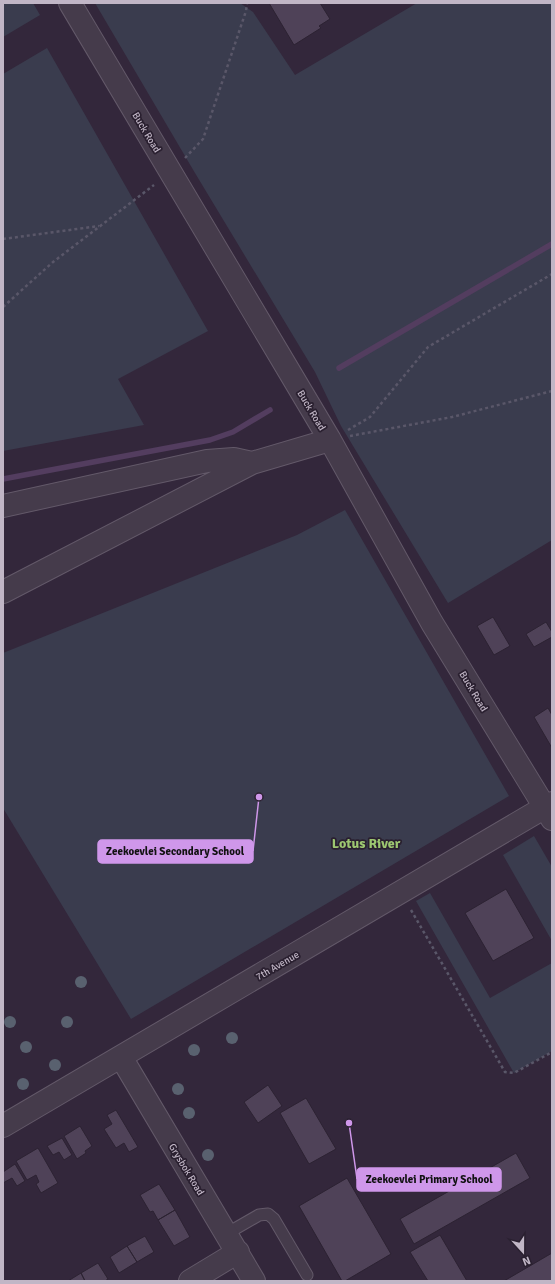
<svg xmlns="http://www.w3.org/2000/svg" width="555" height="1284" viewBox="0 0 555 1284" font-family="Signika,sans-serif">
  <style>
    .green { fill: #3a3c4e }
    .lines { fill: none; stroke-linecap: round; stroke-linejoin: round }
    .stream { stroke: #533d5f; stroke-width: 5.5 }
    .building { fill: #4f4258; stroke: #2c2232 }
    .lane-casing { stroke: #635969; stroke-width: 13 }
    .street-casing { stroke: #635969; stroke-width: 24 }
    .path { stroke: #5a5769; stroke-width: 2.5; stroke-dasharray: 3 3; stroke-linecap: butt }
    .lane { stroke: #453b4b; stroke-width: 11 }
    .street { stroke: #453b4b; stroke-width: 22 }
    .tree { fill: #59616f }
    .labels { text-anchor: middle; stroke-width: 3.5; stroke-linejoin: round; paint-order: stroke }
    .street-label { font-size: 10px; fill: #c1b6c6; stroke: #2a2030 }
    .district-label { font-size: 14px; font-weight: bold; fill: #9dc771; stroke: #2a2030 }
    .leader { fill: none; stroke: #cf97ea; stroke-width: 1.5 }
    .callout-dot { fill: #cf97ea; stroke: #2a2030; stroke-width: 1.5 }
    .callout { fill: #cf97ea; stroke: #cf97ea; stroke-width: 1.5 }
    .callout-label { font-size: 11px; text-anchor: middle; font-weight: bold; fill: #111 }
  </style>
  <rect width="100%" height="100%" fill="#33273b"/>
  <path class="green" d="M3,3H33L40,15L3,37Z
    M95,3H240L253,12L295,75L417,3H552V540L448,603L341,426L315,372L195,173Z
    M47,48L208,331L118,379L144,425L3,451V74Z
    M345,510L509,796L131,1019L3,808V653L297,535Z
    M534,836L552,867V941L503,855Z
    M430,893L490,998L552,963V1051L514,1073L416,901Z"/>
  <g class="lines">
    <path class="stream" d="M339,368L552,244
      M3,479L210,440L233,432L270,410"/>
  </g>
  <path class="building" d="M269,3H320L330,19L319,26L321,28L294,45Z
    M493,617L510,646L494,655L477,626Z
    M546,622L552,632V637L534,647L526,634Z
    M548,708L552,715V748L534,717Z
    M506,889L534,938L493,961L465,913Z
    M268,1085L282,1106L258,1123L244,1102Z
    M306,1098L336,1149L309,1164L280,1113Z
    M116,1110L138,1147L129,1152L124,1143L116,1148L104,1129L112,1124L107,1115Z
    M80,1126L92,1146L85,1151L86,1153L77,1159L64,1136Z
    M62,1138L72,1155L64,1160L59,1152L53,1155L47,1146Z
    M38,1148L58,1183L41,1193L36,1184L39,1182L36,1175L27,1180L16,1161Z
    M516,1153L530,1178L414,1244L400,1219Z
    M15,1164L25,1181L17,1186L12,1178L3,1183V1172Z
    M347,1178L391,1254L345,1281H342L299,1206Z
    M159,1184L175,1210L158,1220L153,1211L150,1212L140,1195Z
    M175,1210L190,1237L174,1246L158,1220Z
    M440,1235L467,1281H428L410,1252Z
    M145,1236L154,1252L137,1262L127,1246Z
    M127,1246L137,1262L119,1273L110,1257Z
    M552,1253V1281H504Z
    M98,1263L108,1279L105,1281H85L81,1273Z
    M81,1273L85,1281H68Z"/>
  <g class="lines">
    <g class="lane-casing">
      <path id="lane" d="M226,1234L259,1215L268,1214L274,1219L307,1275"/>
    </g>
    <g class="street-casing">
      <path id="street" d="M70,3L330,440L432,623L552,819
        M3,506L207,461L234,459L252,463
        M3,592L252,463L330,440
        M121,1057L254,1281
        M3,1126L552,803
        M190,1281L238,1252"/>
    </g>
    <path class="path" d="M185,158L203,139L246,11L247,3
      M3,239L99,226
      M3,307L53,262L154,185
      M348,430L370,417L428,347L552,274
      M350,436L452,417L552,391
      M411,910L505,1072L514,1073L552,1052"/>
    <use href="#lane" class="lane"/>
    <use href="#street" class="street"/>
  </g>
  <g class="tree">
    <circle cx="81" cy="982" r="6"/>
    <circle cx="10" cy="1022" r="6"/>
    <circle cx="67" cy="1022" r="6"/>
    <circle cx="232" cy="1038" r="6"/>
    <circle cx="26" cy="1047" r="6"/>
    <circle cx="194" cy="1050" r="6"/>
    <circle cx="55" cy="1065" r="6"/>
    <circle cx="23" cy="1084" r="6"/>
    <circle cx="178" cy="1089" r="6"/>
    <circle cx="189" cy="1113" r="6"/>
    <circle cx="208" cy="1155" r="6"/>
  </g>
  <g class="labels">
    <g class="street-label">
      <text transform="translate(147 132) rotate(59)" y="4">Buck Road</text>
      <text transform="translate(312 410) rotate(59)" y="4">Buck Road</text>
      <text transform="translate(474 691) rotate(59)" y="4">Buck Road</text>
      <text transform="translate(277 965) rotate(-30)" y="4">7th Avenue</text>
      <text transform="translate(187 1169) rotate(59)" y="4">Grysbok Road</text>
    </g>
    <g class="district-label">
      <text x="366" y="848">Lotus River</text>
    </g>
  </g>
  <path class="leader" d="M259 797L253 851M349 1123L357 1179"/>
  <g class="callout-dot">
    <circle cx="259" cy="797" r="4"/>
    <circle cx="349" cy="1123" r="4"/>
  </g>
  <g class="callout">
    <rect x="98" y="840" width="155" height="23" rx="4"/>
    <rect x="357" y="1168" width="144" height="23" rx="4"/>
  </g>
  <g class="callout-label">
    <text x="175" y="855">Zeekoevlei Secondary School</text>
    <text x="429" y="1183">Zeekoevlei Primary School</text>
  </g>
  <rect width="555" height="1284" fill="none" stroke="#c1b6c6" stroke-width="8"/>
  <g transform="translate(523 1252) rotate(159)" stroke="#2a2030" stroke-width="3" paint-order="stroke">
  <path d="M0-3L7 15L0 10L-7 15Z" fill="#c1b6c6"/>
  <text y="-6" font-size="11" font-weight="bold" text-anchor="middle" fill="#c1b6c6">N</text>
  </g>
</svg>
